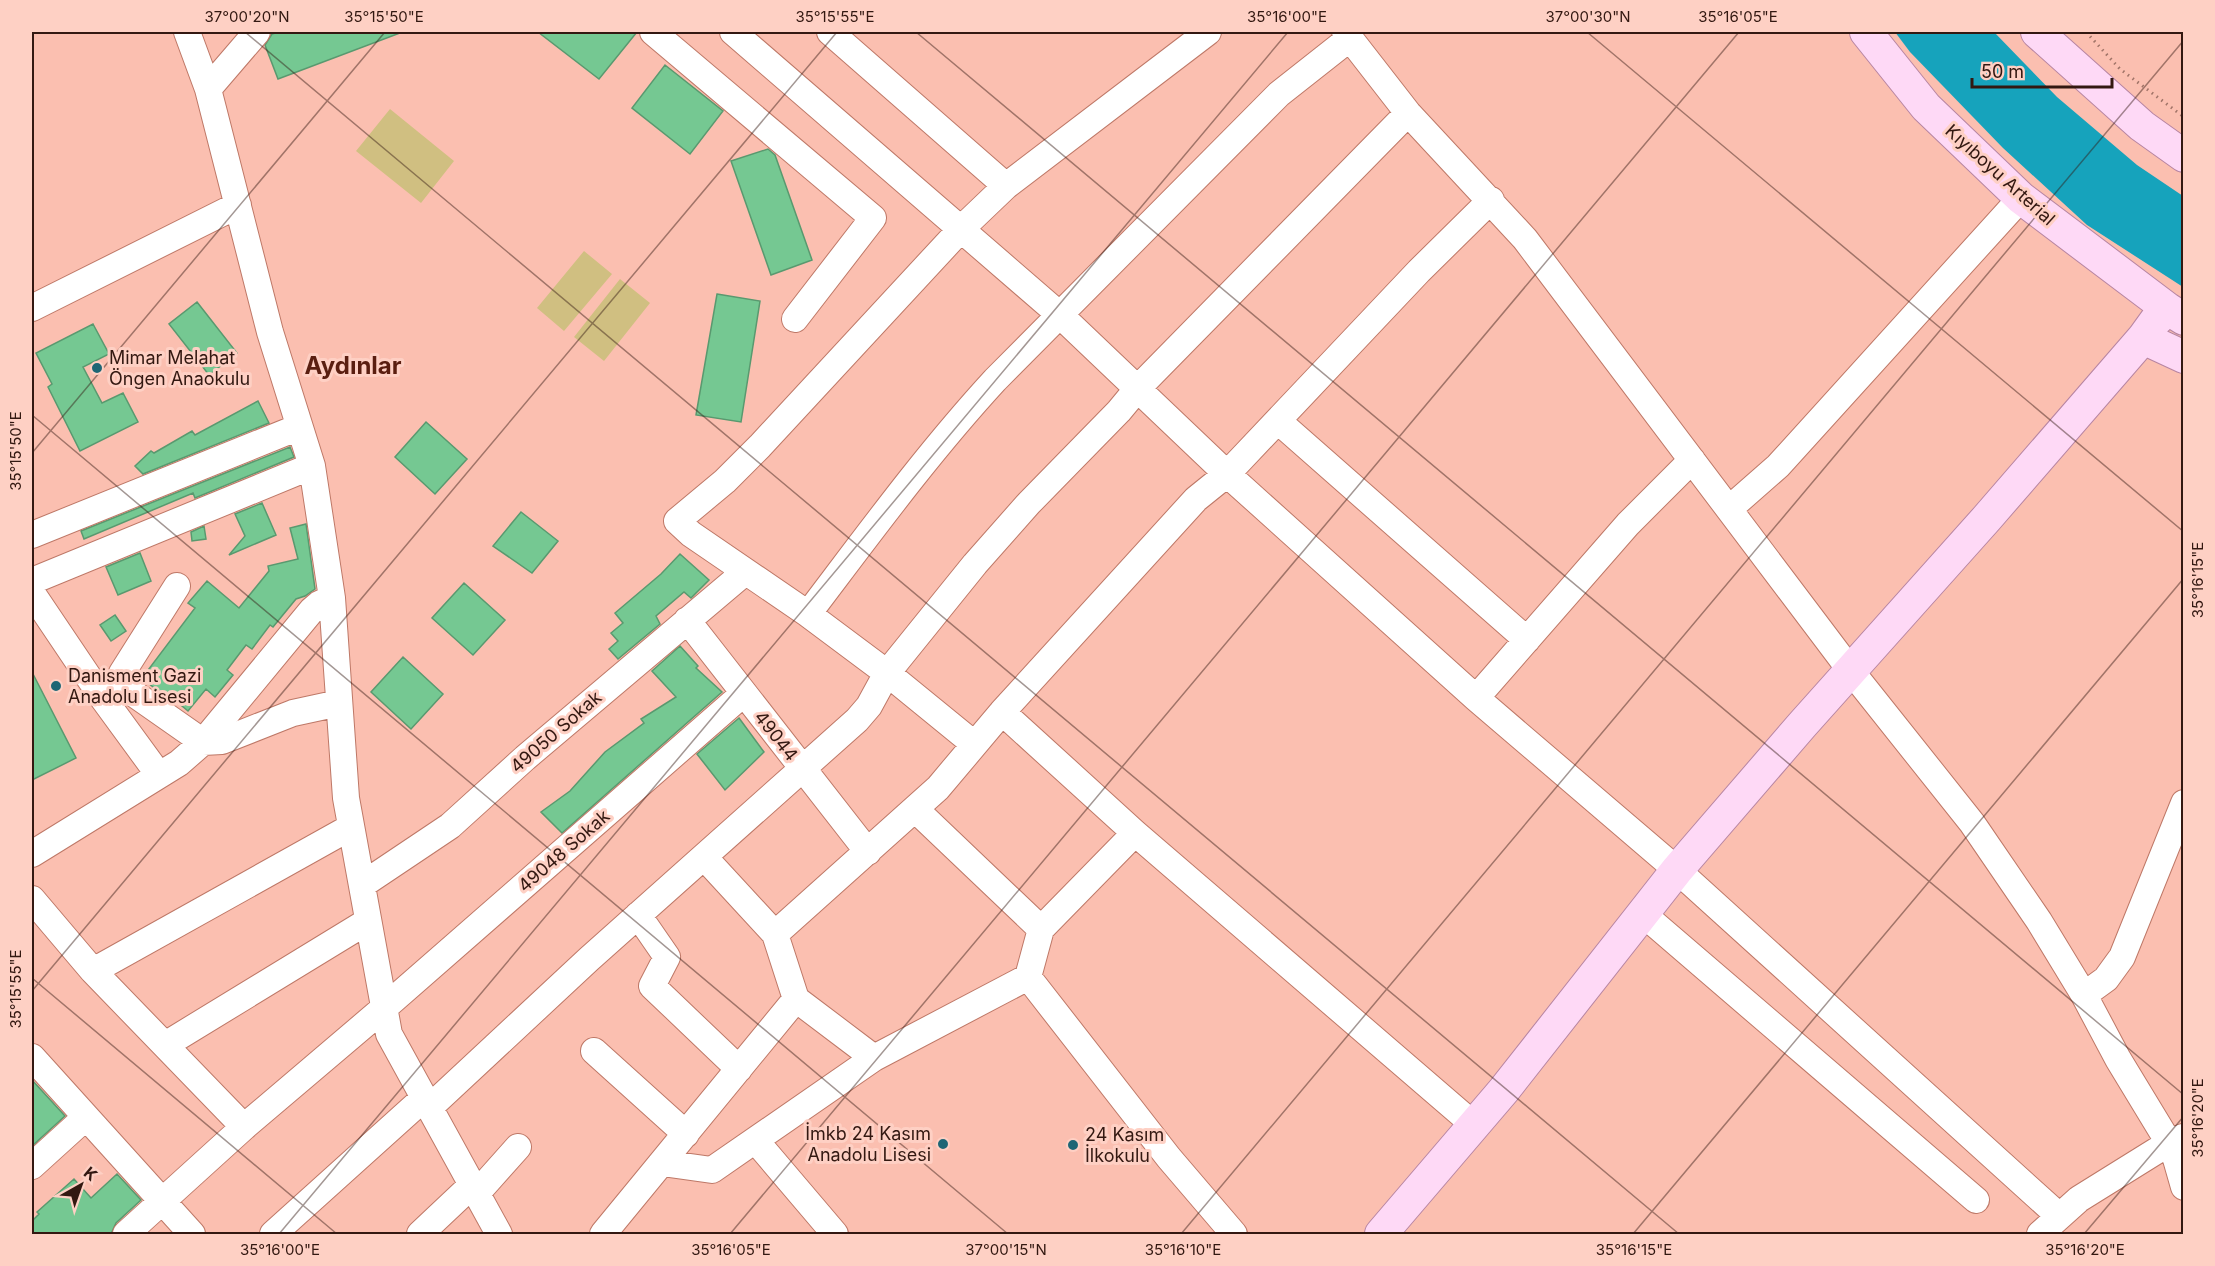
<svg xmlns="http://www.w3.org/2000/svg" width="2215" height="1266" viewBox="0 0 2215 1266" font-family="Inter,sans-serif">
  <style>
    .green { fill: #d0bf81 }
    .water { fill: #16a3bc }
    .building { fill: #75c892; stroke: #59996f; stroke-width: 1.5 }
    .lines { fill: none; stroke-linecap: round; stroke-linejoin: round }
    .minor-casing { stroke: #be7867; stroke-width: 28 }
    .major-casing { stroke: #b785a2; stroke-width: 34 }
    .path { stroke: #a17468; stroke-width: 3; stroke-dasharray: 1.5 4.5; stroke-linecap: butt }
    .minor { stroke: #fff; stroke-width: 26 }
    .major { stroke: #fed9f6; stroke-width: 32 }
    .ticks { fill: none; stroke: #331811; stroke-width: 1.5; stroke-opacity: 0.45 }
    .poi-dot { fill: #1f6675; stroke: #fed0c4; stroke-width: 2 }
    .labels { text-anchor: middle; stroke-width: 6; stroke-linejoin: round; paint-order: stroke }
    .street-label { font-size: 18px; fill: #331811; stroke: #fed0c4 }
    .poi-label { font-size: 18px; fill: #331811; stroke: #fed0c4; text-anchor: start }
    .district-label { font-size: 24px; font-weight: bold; fill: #5a1e10; stroke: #fed0c4 }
    .neatline { fill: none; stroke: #331811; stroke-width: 2 }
    .ticks-label { font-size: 15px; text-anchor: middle; fill: #331811 }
  </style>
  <rect width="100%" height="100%" fill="#fbbfb0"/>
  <path class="green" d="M390,109L454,161L421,203L356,151Z
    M584,251L612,274L564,331L537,308Z
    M620,279L650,303L604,361L574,337Z"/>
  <path class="water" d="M1895,32H1994L2057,97L2137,165L2183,196V287L2087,225L2003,148L1910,52Z"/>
  <path class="building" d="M279,32H400V33L278,79L265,45L272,34Z
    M538,32H637L599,79Z
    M665,65L723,111L690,154L632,108Z
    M768,149L775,155L812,260L771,275L731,161Z
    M717,294L760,301L741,422L696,415Z
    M197,302L237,353L209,375L169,324Z
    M93,324L109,354L83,367L102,403L123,393L138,422L80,451L48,387L52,384L36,353Z
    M258,401L269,423L143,474L135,466L151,451L154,453L192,431L195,435Z
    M426,422L467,459L435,494L395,457Z
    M290,447L294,457L195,498L193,493L84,539L81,531Z
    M262,503L276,535L229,555L245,536L235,514Z
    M521,512L558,541L532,573L493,546Z
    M306,524L315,589L305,596L296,599L273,627L270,625L252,649L246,645L227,670L233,675L215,697L206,689L188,711L165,692L163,695L142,678L195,608L188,603L207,581L239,608L269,571L268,566L298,559L290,528Z
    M204,526L206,539L192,541L191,532Z
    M140,553L151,581L118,595L106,567Z
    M680,554L709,580L691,598L684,592L656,616L660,624L618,659L609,649L618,641L611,633L623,623L615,613L661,574Z
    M464,583L505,620L473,655L432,618Z
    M115,615L126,631L111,641L100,625Z
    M680,646L698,666L696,668L722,692L562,833L541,812L570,791L605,752L644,723L641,719L676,697L652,671Z
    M403,657L443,694L411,729L371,692Z
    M32,672L76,758L32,780Z
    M739,718L764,752L725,790L697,754Z
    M32,1080L65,1116L32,1146Z
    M117,1174L141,1200L116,1223L111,1234H32V1221L39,1214L37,1212L74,1179L91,1198Z"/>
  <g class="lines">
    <g class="minor-casing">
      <path id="minor" d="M187,32L208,89
        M257,32L208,89L270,332L312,466L332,598L346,798L389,1034L499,1234
        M653,32L873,218L795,319
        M733,32L1060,315L1227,474L1476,698L1677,870L2059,1216
        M830,32L1006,186
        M1345,32L1408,113L1525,239L1851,671L1972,823L2039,921L2084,995L2118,1059L2169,1143L2176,1159L2184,1187
        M32,308L238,205
        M1278,421L1527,640
        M1729,509L1778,466L2021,198
        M32,535L299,427
        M32,581L312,466
        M32,593L102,697L159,775
        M808,614C868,535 927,454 995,380L1279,94L1350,38
        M687,620L868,852
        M115,690L122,673L177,586
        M102,697L115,690L133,693L203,742L222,741L293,713L339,703
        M1476,698L1628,524L1692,460
        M1002,712L1135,833L1474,1125
        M974,744L887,673L808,614L691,534L677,521L725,481L760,446L961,229L1006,186L1208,32
        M915,809L1041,929L1028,977L1169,1158L1234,1234
        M32,854L179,763L203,742L312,610L319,604L332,598
        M704,857L775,934
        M362,885L450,826L525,758L745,572
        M32,899L93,971L244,1127
        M1643,914L1976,1200
        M638,915L667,957L652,986L739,1069
        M1041,929L1135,833
        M93,971L351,827
        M2084,995L2106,979L2122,957L2184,803
        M796,999L874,1058L1028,977
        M165,1045L368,921
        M594,1051L686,1134
        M32,1057L192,1234
        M429,1108L589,959L857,720L869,706L887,673L975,564L1029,503L1119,411L1138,388L1408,113
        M756,1141L835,1234
        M662,1163L712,1170L874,1058
        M32,1166L86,1117
        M477,1193L518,1147
        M126,1234L244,1127L384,1008L743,694
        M273,1234L424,1098
        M420,1234L472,1185
        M603,1234L796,999L775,934L938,788L1002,712L1196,499L1227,474L1419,271L1491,200
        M2040,1234L2079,1199L2169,1143L2183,1137"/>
    </g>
    <g class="major-casing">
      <path id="major" d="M1866,32L1926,107L2021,198L2168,309L2184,319
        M2037,32L2142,126L2184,156
        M2143,338L2184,357
        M1381,1234L1504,1090L1677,870L1802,725L1987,518L2143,338L2156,320L2168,309"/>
    </g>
    <path class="path" d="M2086,32L2120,69L2184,117"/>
    <use href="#minor" class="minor"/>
    <use href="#major" class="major"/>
  </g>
  <path class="ticks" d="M245,32L1679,1234M916,32L2184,1095M1587,32L2184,532M32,415L1008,1234M32,453L385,32M32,978L337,1234M32,991L837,32M279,1234L1288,32M730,1234L1739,32M1181,1234L2184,40M1633,1234L2184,578M2084,1234L2184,1116"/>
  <g class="poi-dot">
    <circle cx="97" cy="368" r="6"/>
    <circle cx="56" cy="686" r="6"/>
    <circle cx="943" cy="1144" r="6"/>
    <circle cx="1073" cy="1145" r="6"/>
  </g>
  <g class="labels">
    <g class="street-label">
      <text transform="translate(2000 175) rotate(42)" y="6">Kıyıboyu Arterial</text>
      <text transform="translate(556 732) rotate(-41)" y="6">49050 Sokak</text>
      <text transform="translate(776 736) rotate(52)" y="6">49044</text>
      <text transform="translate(564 851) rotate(-41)" y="6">49048 Sokak</text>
    </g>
    <g class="poi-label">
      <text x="109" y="364">Mimar Melahat<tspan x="109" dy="21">Öngen Anaokulu</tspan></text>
      <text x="68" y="682">Danisment Gazi<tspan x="68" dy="21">Anadolu Lisesi</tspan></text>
      <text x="931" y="1140" text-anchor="end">İmkb 24 Kasım<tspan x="931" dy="21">Anadolu Lisesi</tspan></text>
      <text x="1085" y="1141">24 Kasım<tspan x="1085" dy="21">İlkokulu</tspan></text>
    </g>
    <g class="district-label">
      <text x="353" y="374">Aydınlar</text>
    </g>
  </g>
  <rect width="2215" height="1266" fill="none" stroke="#fed0c4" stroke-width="66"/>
  <g transform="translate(81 1185) rotate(40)" stroke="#fed0c4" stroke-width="4.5" paint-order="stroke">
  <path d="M0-4.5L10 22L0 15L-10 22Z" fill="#331811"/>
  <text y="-9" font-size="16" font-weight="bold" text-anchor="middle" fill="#331811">K</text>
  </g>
  <path d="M1972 78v9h140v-9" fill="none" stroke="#331811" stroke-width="3"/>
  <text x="1981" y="78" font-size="18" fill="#331811" stroke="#fed0c4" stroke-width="4.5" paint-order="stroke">50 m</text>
  <rect x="33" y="33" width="2149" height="1200" class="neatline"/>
  <g class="ticks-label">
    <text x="247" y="22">37°00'20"N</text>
    <text x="384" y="22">35°15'50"E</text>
    <text x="835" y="22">35°15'55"E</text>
    <text x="1287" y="22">35°16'00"E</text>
    <text x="1588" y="22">37°00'30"N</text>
    <text x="1738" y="22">35°16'05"E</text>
    <text transform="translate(16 451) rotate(-90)" y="5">35°15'50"E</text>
    <text transform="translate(2198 580) rotate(-90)" y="5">35°16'15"E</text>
    <text transform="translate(16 989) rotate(-90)" y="5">35°15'55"E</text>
    <text transform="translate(2198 1118) rotate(-90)" y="5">35°16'20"E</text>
    <text x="280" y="1255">35°16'00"E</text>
    <text x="731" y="1255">35°16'05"E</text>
    <text x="1006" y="1255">37°00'15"N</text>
    <text x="1183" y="1255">35°16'10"E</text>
    <text x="1634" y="1255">35°16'15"E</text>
    <text x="2085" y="1255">35°16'20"E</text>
  </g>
</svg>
